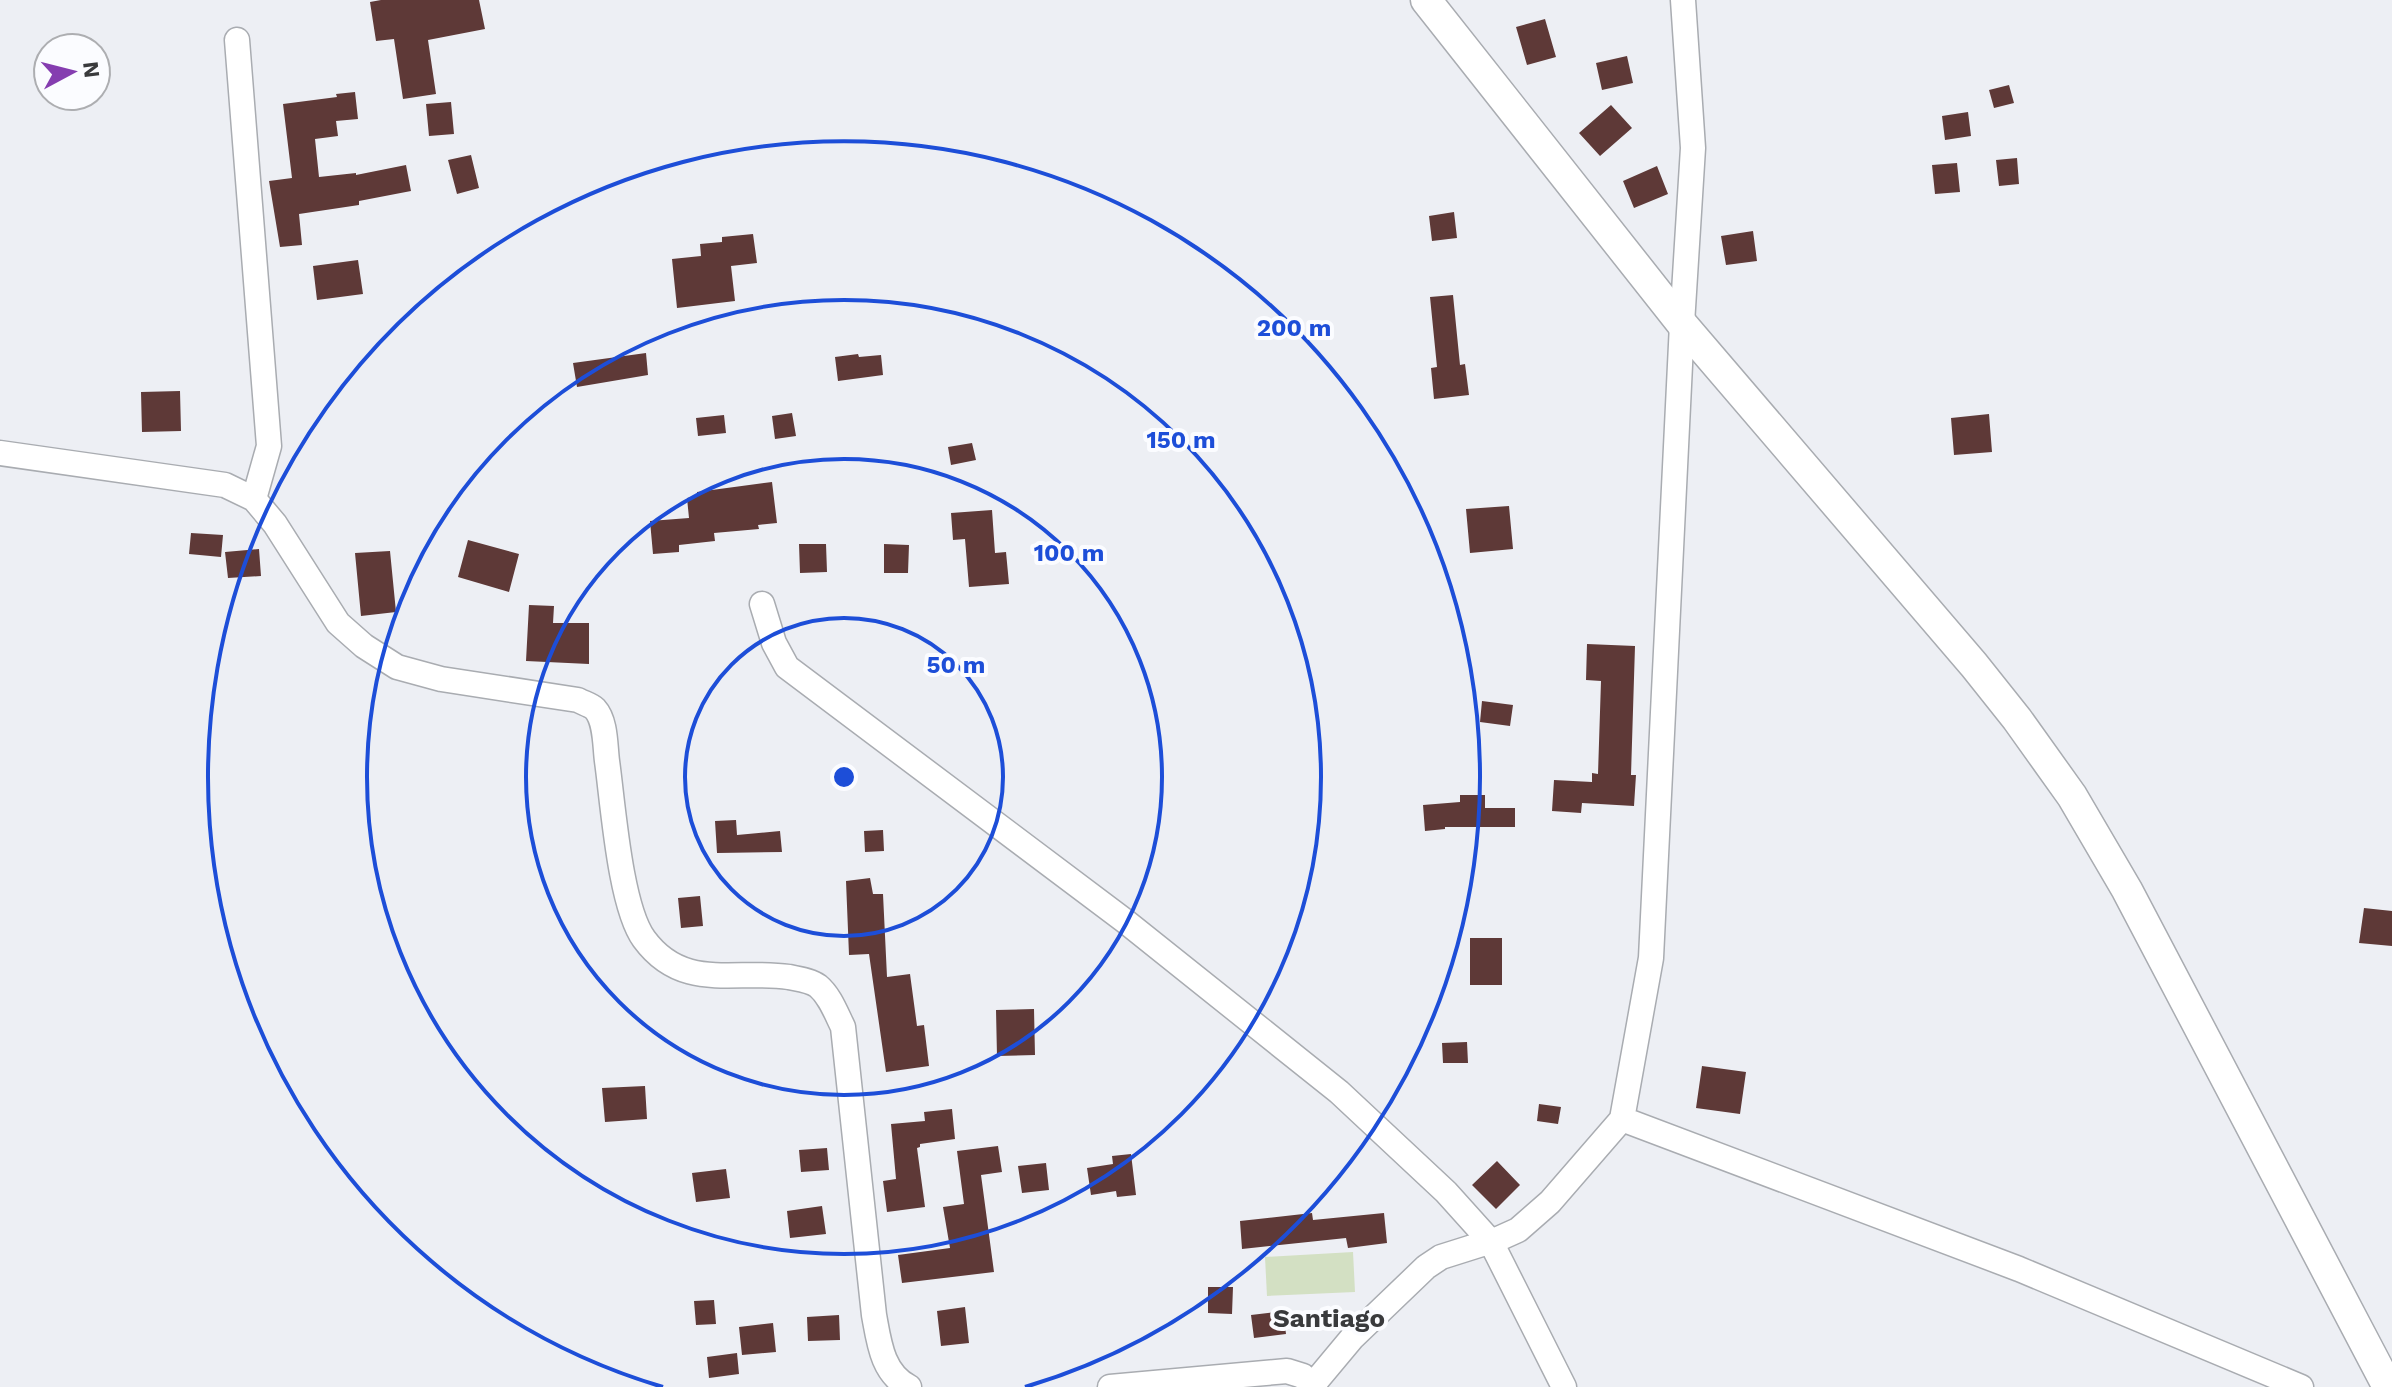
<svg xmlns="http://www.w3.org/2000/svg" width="2392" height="1387" viewBox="0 0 2392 1387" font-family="'Work Sans',sans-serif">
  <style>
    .green { fill: #d3e0c3 }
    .building { fill: #5e3937 }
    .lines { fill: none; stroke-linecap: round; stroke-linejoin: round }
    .minor-casing { stroke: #a9acb1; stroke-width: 27 }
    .tertiary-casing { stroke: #a9acb1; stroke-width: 33 }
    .minor { stroke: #fff; stroke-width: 24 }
    .tertiary { stroke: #fff; stroke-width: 30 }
    .ring { fill: none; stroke: #1d4ed8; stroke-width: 4 }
    .labels { text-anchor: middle; stroke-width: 8; stroke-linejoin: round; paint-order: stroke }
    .quarter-label { font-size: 26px; font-weight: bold; fill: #393a3c; stroke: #fbfcff }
    .centre { fill: #1d4ed8; stroke: #fbfcff; stroke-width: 4 }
    .ring-label { font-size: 24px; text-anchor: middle; font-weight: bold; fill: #1d4ed8; stroke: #fbfcff; stroke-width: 8; stroke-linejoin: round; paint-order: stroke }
  </style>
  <rect width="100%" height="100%" fill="#edeff4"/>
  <path class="green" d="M1353,1252L1355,1292L1267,1296L1265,1257Z"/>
  <path class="building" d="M381,0H479L485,29L428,40L436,94L403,99L394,39L376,41L370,2Z
    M1545,19L1556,57L1527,65L1516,27Z
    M1627,56L1633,83L1602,90L1596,63Z
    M2009,85L2014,103L1994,108L1989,90Z
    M355,92L358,119L336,121L338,136L315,139L319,177L356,173V175L406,165L411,191L359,201V205L299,214L302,245L280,247L269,181L292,178L283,104L337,97L336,94Z
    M451,102L454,134L429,136L426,104Z
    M1611,105L1632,128L1600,156L1579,133Z
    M1968,112L1971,136L1945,140L1942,116Z
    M471,155L479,188L457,194L448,160Z
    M2017,158L2019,184L1999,186L1996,160Z
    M1957,163L1960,192L1935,194L1932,165Z
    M1657,166L1668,194L1634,208L1623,181Z
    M1454,212L1457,238L1432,241L1429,216Z
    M1753,231L1757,261L1726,265L1721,236Z
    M753,234L757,263L731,266L735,301L677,308L672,259L701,256L700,244L722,242V237Z
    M358,260L363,294L317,300L313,266Z
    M1453,295L1460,365L1465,364L1469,395L1434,399L1431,368L1437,367L1430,297Z
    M646,353L648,375L577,387L573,363Z
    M858,354L859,357L881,355L883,375L838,381L835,357Z
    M180,391L181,431L142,432L141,392Z
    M792,413L796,436L775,439L772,416Z
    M1989,414L1992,452L1954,455L1951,418Z
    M724,415L726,433L698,436L696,418Z
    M972,443L976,460L951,465L948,447Z
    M772,482L777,523L758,525L759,529L714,533L715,541L679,545V552L653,554L650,521L689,518L687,498L697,496V492Z
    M1509,506L1513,549L1470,553L1466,509Z
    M992,510L995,553L1006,552L1009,584L969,587L965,539L953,540L951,513Z
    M191,533L223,535L221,557L189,554Z
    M468,540L519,554L509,592L458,577Z
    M799,544H826L827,572L800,573Z
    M884,544L909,545L908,573H884Z
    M259,549L261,576L228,578L225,552Z
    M390,551L396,612L361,616L355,553Z
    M529,605L554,606L553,623H589V664L526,661Z
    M1587,644L1635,646L1631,775H1636L1634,806L1582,803L1581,813L1552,811L1554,780L1592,782V773L1598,774L1601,681L1586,680Z
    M1482,701L1513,705L1510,726L1480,722Z
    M1460,795H1485V808H1515V827H1445V829L1425,831L1423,805L1460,802Z
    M736,820L737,835L780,831L782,852L717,853L715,821Z
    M883,830L884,851L865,852L864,831Z
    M870,878L873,894H883L887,977L910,974L917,1026L924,1025L929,1066L886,1072L869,954L849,955L846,881Z
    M700,896L703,926L681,928L678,898Z
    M2364,908L2392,911V946L2359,943Z
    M1470,938H1502V985H1470Z
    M1034,1009L1035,1055L997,1056L996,1010Z
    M1467,1042L1468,1063H1443L1442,1043Z
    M1702,1066L1746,1072L1740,1114L1696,1108Z
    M645,1086L647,1119L605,1122L602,1088Z
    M1539,1104L1561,1107L1558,1124L1537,1121Z
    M952,1109L955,1139L920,1144V1147L917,1148L925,1207L887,1212L883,1181L896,1179L891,1124L925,1121L924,1112Z
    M998,1146L1002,1172L981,1175L994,1272L902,1283L898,1255L950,1248L943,1207L964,1204L957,1151Z
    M827,1148L829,1170L801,1172L799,1150Z
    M1131,1154L1136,1195L1117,1197L1116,1191L1091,1195L1087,1168L1113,1164L1112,1156Z
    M1497,1161L1520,1185L1496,1209L1472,1185Z
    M1046,1163L1049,1190L1022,1193L1018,1166Z
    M726,1169L730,1198L696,1202L692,1173Z
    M822,1206L826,1234L790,1238L787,1211Z
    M1312,1213L1313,1220L1384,1213L1387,1243L1348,1248L1346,1238L1242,1249L1240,1221Z
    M1208,1287H1233L1232,1314L1208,1313Z
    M714,1300L716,1324L696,1325L694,1301Z
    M965,1307L969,1343L941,1346L937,1311Z
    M1283,1311L1286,1334L1254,1338L1251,1315Z
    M839,1315L840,1340L808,1341L807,1317Z
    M773,1323L776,1352L742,1355L739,1327Z
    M737,1353L739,1374L709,1378L707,1357Z"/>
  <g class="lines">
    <g class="minor-casing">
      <path id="minor" d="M237,40L269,446L254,499
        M0,453L225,485L254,499L275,524L338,623L364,646L397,667L441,679L578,700C583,703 591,705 595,709C606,721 605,746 607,761C613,804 620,906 644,939C683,992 734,969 789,977C798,979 810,980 818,986C830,996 836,1013 843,1027L874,1315C879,1342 882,1373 909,1387
        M762,604L774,643L787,667L1125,921L1339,1092L1446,1192L1491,1242L1564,1387
        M1622,1119L2019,1269L2301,1387
        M1312,1386L1352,1338L1426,1267L1441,1257L1498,1239L1518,1230L1550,1202L1622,1119L1651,958L1682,324L1693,148L1683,0
        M1110,1387L1287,1371L1303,1376L1313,1387"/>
    </g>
    <g class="tertiary-casing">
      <path id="tertiary" d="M1426,0L1682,324L1974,665L2017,719L2072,796L2127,890L2388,1387"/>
    </g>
    <use href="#minor" class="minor"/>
    <use href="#tertiary" class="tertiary"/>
  </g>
  <g class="ring">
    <circle cx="844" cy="777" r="159"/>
    <circle cx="844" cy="777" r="318"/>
    <circle cx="844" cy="777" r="477"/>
    <path d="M663 1387A636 636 0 1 1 1025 1387"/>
  </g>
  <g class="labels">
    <g class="quarter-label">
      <text x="1329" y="1327">Santiago</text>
    </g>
  </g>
  <circle cx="844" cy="777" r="12" class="centre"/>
  <g class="ring-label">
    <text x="1294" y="336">200 m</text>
    <text x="1181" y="448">150 m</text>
    <text x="1069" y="561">100 m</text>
    <text x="956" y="673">50 m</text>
  </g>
  <g transform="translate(72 72) rotate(83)"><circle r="38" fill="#fbfcff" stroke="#adaeb1" stroke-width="2"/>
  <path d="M0-6L14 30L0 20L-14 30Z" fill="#853db0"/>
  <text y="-12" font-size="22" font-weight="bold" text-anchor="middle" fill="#393a3c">N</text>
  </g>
</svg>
